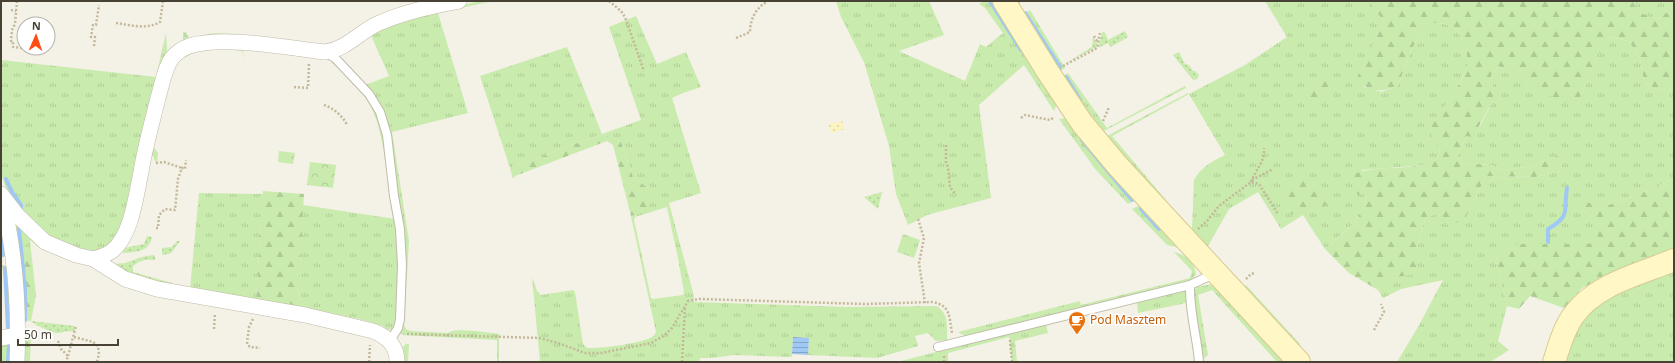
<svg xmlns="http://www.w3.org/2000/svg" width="1675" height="363" viewBox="0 0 1675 363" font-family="'Noto Sans',sans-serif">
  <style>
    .grass { fill: url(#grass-tufts); fill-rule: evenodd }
    .forest { fill: url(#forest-firs) }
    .sand { fill: url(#sand-dots) }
    .park { fill: url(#park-crowns) }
    .garden { fill: url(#garden-dots) }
    .water { fill: url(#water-rules) }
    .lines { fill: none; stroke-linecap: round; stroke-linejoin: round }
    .stream { stroke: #9fc9f4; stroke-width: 4 }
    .lane-casing { stroke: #c0baa9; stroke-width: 10 }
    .street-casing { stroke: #c0baa9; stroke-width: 16 }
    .secondary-casing { stroke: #d7cb94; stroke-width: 24 }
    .path { stroke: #c3b899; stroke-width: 2.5; stroke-dasharray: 2 2; stroke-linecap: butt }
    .lane { stroke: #fff; stroke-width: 8 }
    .street { stroke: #fff; stroke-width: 15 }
    .secondary { stroke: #fff7c6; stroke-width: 22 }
    .labels { text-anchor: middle; stroke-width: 3; stroke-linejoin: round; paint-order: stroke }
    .food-label { font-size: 12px; fill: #c56008; stroke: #fff; text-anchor: start }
  </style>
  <defs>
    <pattern id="grass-tufts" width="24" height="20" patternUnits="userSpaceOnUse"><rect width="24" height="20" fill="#c9ebad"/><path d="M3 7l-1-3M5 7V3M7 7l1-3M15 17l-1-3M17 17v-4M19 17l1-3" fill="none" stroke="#aecb95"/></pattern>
    <pattern id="forest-firs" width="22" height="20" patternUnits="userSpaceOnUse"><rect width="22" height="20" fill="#c9ebad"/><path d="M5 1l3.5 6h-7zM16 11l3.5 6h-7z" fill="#aecb95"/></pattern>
    <pattern id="sand-dots" width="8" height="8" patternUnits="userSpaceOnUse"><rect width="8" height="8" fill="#fbf4c0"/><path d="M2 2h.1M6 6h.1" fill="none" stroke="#d9d2a6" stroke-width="1.8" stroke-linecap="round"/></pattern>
    <pattern id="park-crowns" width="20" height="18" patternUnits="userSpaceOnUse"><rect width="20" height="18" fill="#c9ebad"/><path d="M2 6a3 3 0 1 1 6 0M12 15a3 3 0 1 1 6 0" fill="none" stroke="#aecb95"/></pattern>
    <pattern id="garden-dots" width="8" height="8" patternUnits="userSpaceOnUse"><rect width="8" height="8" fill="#c9ebad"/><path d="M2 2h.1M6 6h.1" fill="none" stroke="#aecb95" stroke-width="1.8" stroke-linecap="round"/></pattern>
    <pattern id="water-rules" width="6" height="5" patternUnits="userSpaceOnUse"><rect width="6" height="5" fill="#9fc9f4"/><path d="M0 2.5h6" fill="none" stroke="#84a5c6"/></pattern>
  </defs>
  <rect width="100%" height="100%" fill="#f4f1e7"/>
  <path class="grass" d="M481,1H493L438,13L468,113L392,132L409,241L404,325L406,329L410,331L448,333C456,327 487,333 499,334V362H497V340L403,335L400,333L402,321L390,133L381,105L365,85L389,76L370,33L380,27L457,6Z
    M836,1H929L944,35L899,51L965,81L980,44L986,47L1003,33L985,8L979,4L984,1H997L1058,101L1054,111L1024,65L979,105L991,198L927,215L908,225L896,194L889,146L864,62L841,17Z
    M1265,1H1372L1370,5L1384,21L1372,47L1364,87L1381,92L1398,86C1406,64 1412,41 1429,23C1436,23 1443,22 1450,26C1464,33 1472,58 1465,72C1458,88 1444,109 1432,123V135L1440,151L1436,160L1426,165L1362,170L1363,194L1367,196L1363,210L1352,225L1325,249L1303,215L1281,229L1258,192L1229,209L1208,246L1201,247L1171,209L1172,207L1192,229L1194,180C1201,167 1213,161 1225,155L1189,94L1112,136L1166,200L1159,201L1107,136L1188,93L1189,94L1245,65L1287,37Z
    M1632,1H1674V6L1659,19C1644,17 1640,14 1632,1Z
    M1030,10L1065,68L1060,71L1020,15Z
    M636,16L657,64L686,52L701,87L683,93L672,98L701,193L669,203L694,296V302L847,307L937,306C949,314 947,327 947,340L936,341L928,333L915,336L918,346L877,358L808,355L809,338L793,337L792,357L733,355L713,358H700L699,362H540L532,277L537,291L541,295L573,290L575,292L583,344L587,348C599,349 643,343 652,337C653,337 656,333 656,332L631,216L645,211L648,188L633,177L621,142L602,134L510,168L480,76L567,47L602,134L641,120L609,27ZM667,207L678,258L684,292L683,295L653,299L651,298L634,220L635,217Z
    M183,32H186L189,38L214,33L237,34L235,37L183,44Z
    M166,33L167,49L166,58L132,201L111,247L90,254L54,243L11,199L1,175V60L156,77Z
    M1609,37L1629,41L1640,59L1644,81L1653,88L1674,91V179L1630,198L1606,206L1581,210C1595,216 1598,220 1599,236L1589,244L1496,256L1507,306L1498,341L1509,350L1490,362H1397L1418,327L1443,280L1401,289L1383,298L1378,290L1390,278L1416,273V252L1425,219L1435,214L1465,219L1486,176L1535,177L1560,171L1564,157L1556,156L1533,166L1504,170L1490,165L1463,163L1457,157L1466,136L1480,126L1493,100V87L1491,75L1499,66L1518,75L1527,83L1578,103L1598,55Z
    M215,47L242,48L245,60L242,51L218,48L197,51L178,61L168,79L151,144L158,153L157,165L150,150L149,144C153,129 157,114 161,99C171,63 176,53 215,47Z
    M331,63H335L364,92L381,122L387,169C379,128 380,111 350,79C344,73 338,66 331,63Z
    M1068,73L1107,128L1185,86L1186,88L1102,132H1099L1063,76Z
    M1069,118L1135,200L1128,204L1096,170L1059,119Z
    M199,193L263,194L256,300L298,304L303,205L395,219L392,199C403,223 404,304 394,329L388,330L383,326L359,319L320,311L312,312L298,311L148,284L126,276L112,268L111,266L113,264L126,263L120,265L121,270C143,280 165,285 190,289Z
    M1138,206L1145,207L1180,248L1167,245L1132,209Z
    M15,223L62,256V258L38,247L30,240L31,250L24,249L18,254Z
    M1,228L6,255L1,258Z
    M903,234L920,240L914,258L897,252Z
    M1174,252C1186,255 1194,261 1196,274L1192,280L966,337L958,332L1080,301L1081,305L1190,278L1192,271Z
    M2,265L9,267L11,329L1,333L6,329L5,286Z
    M1674,267V362H1560L1583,311Z
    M1213,284L1290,362H1277L1212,290L1198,295L1208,355L1203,359L1204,362H1202L1193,297L1196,287Z
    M1246,285L1300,344L1296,347L1243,293Z
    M1185,289L1186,303L1138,313L1137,302Z
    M1046,324L1048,333L1015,341L1017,362H1012L1009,337L948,353V362H897Z
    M1,342L11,344V362H1Z
    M406,344H409L408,362H400L401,349Z"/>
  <path class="forest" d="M1372,1H1632C1639,13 1645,17 1659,19L1674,6V91L1653,88L1644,81L1640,59L1629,41L1610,37L1598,55L1578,103L1558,100L1527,83L1518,75L1499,66L1491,75L1493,87V100L1473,137L1466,136L1457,157L1463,163L1490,165L1504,170L1533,166L1556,156L1564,157L1560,171L1535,177L1486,176L1465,219L1449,226L1435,214L1425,219L1416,252V274L1390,278L1378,290L1349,273L1325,249C1344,232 1361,222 1367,196L1363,194L1358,195L1352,186V175C1378,163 1410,173 1436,160L1440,151L1432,135V123C1440,113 1464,80 1466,69C1470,55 1464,33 1450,26C1443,22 1436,23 1429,23C1412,41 1406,64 1398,86C1380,92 1370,94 1357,79L1384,21L1370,5Z
    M1330,77L1342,87L1317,108L1307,103C1309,86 1315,84 1330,77Z
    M602,134L621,142L633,177L648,188L651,199L645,212L631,216L613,145L607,141L515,176L513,179L510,168Z
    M1304,178L1328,204L1303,215L1287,213L1282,194L1287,181Z
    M1674,179V249L1626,268L1582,288L1564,308L1530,296L1519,309L1507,306L1496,256L1511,244H1589L1598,236C1598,220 1595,216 1581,210L1585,202L1606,206L1630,198Z
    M263,191L304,194L298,305L256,300Z
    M24,249L31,250L36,295L31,321L23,320L18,254Z
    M27,329H31L30,362H21L22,331Z"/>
  <path class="sand" d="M842,121L845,129L831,133L828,124Z"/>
  <path class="park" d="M279,151L295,153L293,164L278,162Z
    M310,162L336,165L333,188L307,185Z"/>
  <path class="garden" d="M1104,31L1108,40L1125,31L1128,37L1111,47L1108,43L1098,48L1102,33Z
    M1093,37L1097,43L1096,47L1063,65L1092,47Z
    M1179,52L1185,64L1189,65L1193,71H1195L1199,75L1197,79L1193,80L1173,55Z
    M882,192L878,209L864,197Z
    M147,236L152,237C149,252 136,252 123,253L122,250L124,248L144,244Z
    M177,241H180L171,253L163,255L162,254V248L172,247Z
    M153,255L155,256V260C145,259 141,260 133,266V272L172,283L173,287L120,270V265L142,257Z
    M31,321L75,326L74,332C65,330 64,333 58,333C52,333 35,325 31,321Z"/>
  <path class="water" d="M793,337L809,338L808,355L792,354Z"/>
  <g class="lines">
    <path class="stream" d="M990,1L1021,50
      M1017,1L1018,2
      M1025,13L1060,67
      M1066,77L1080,100
      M1082,140L1132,200
      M6,179L12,192L21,205V208
      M1141,209L1159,229
      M19,229L25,289V320
      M1,235L3,255
      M1548,242V229C1572,215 1563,211 1567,188
      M5,268L8,329
      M8,362L9,344"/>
    <g class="lane-casing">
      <path id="lane" d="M326,53L335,58L369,94L380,112L387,135L394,196L400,229L402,265L400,319L398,328L390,341
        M1190,285C1189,311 1197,336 1199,362
        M938,347L1190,285L1216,273"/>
    </g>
    <g class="street-casing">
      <path id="street" d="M1,194L18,216L45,242L76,255L93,259L125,279L157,289L305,315L373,331C388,337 397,346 397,362
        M2,199C16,253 19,307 17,362
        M93,259C100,257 107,255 112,251C132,235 136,195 141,172C145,147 152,123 158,98C162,85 164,69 172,58C176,53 184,48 189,46C224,35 288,48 325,52C347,49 359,32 379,23C404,12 431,6 459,1
        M1,338L18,335"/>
    </g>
    <g class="secondary-casing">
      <path id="secondary" d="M1004,1L1048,72L1082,123L1117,165L1299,362
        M1554,362C1559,347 1563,330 1573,316C1595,284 1640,274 1674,260"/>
    </g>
    <path class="path" d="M17,1L15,24L12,30L11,41H13V47L39,50V48
      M609,1L621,11L625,17L644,71
      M11,10L16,11
      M116,23C130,25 147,30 160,22L163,1
      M1094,36L1098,43
      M736,38L750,32C750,21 755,9 765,3L764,1
      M94,46L95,37H91L93,25H96L99,5
      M1063,66L1097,48L1100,33
      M294,87L308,88L309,63
      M324,105C333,108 343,116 347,125
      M1021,118L1025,115L1050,120L1053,118
      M1103,121L1109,107
      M946,145V162L948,167L950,187L956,195
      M156,163L164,162L182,168
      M1252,180L1273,169
      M1251,182C1256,169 1265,162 1264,148
      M918,219L924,238L919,263L925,303
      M156,228H158L159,215L165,209L175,210L178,179L182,168L185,169L186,160
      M1198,229L1207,221L1219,206L1251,182L1259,184L1278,214
      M1246,279L1251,274L1255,273
      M253,319L249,327L247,344L250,347L260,348
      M214,329L215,313
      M1374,330L1384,312L1381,304
      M407,334L540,338L558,343L585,353H601L651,343L665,335L672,328L688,301L699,299L866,304L932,302C951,305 949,317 952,333
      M74,337L93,342L98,346L99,354L97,362
      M1010,340L1012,362
      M58,341L61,349L68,356L66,362
      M68,356L76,326
      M799,361V362
      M369,362L370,345
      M682,362L685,307
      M944,362V355"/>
    <use href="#lane" class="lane"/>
    <use href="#street" class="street"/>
    <use href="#secondary" class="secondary"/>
  </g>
  <defs>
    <g id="cafe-pin" transform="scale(0.9)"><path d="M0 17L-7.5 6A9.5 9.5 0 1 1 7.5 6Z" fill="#e8710a" stroke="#fff"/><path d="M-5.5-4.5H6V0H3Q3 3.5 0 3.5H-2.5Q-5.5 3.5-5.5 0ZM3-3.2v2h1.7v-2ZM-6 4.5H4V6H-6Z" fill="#fff"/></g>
  </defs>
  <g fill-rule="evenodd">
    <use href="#cafe-pin" x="1077" y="320"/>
  </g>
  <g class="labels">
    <g class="food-label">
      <text x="1090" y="324">Pod Masztem</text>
    </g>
  </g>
  <rect width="1675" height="363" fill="none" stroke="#484235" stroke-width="4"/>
  <g transform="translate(36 36) rotate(2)"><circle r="19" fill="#ffffff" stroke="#b6b3ae"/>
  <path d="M0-3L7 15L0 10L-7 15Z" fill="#ff4d13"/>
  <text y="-6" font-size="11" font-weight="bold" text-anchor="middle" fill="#484235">N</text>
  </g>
  <path d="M18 339v6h100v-6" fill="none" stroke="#484235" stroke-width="2"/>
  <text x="24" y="339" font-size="12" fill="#484235" stroke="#ffffff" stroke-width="3" paint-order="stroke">50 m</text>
</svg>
